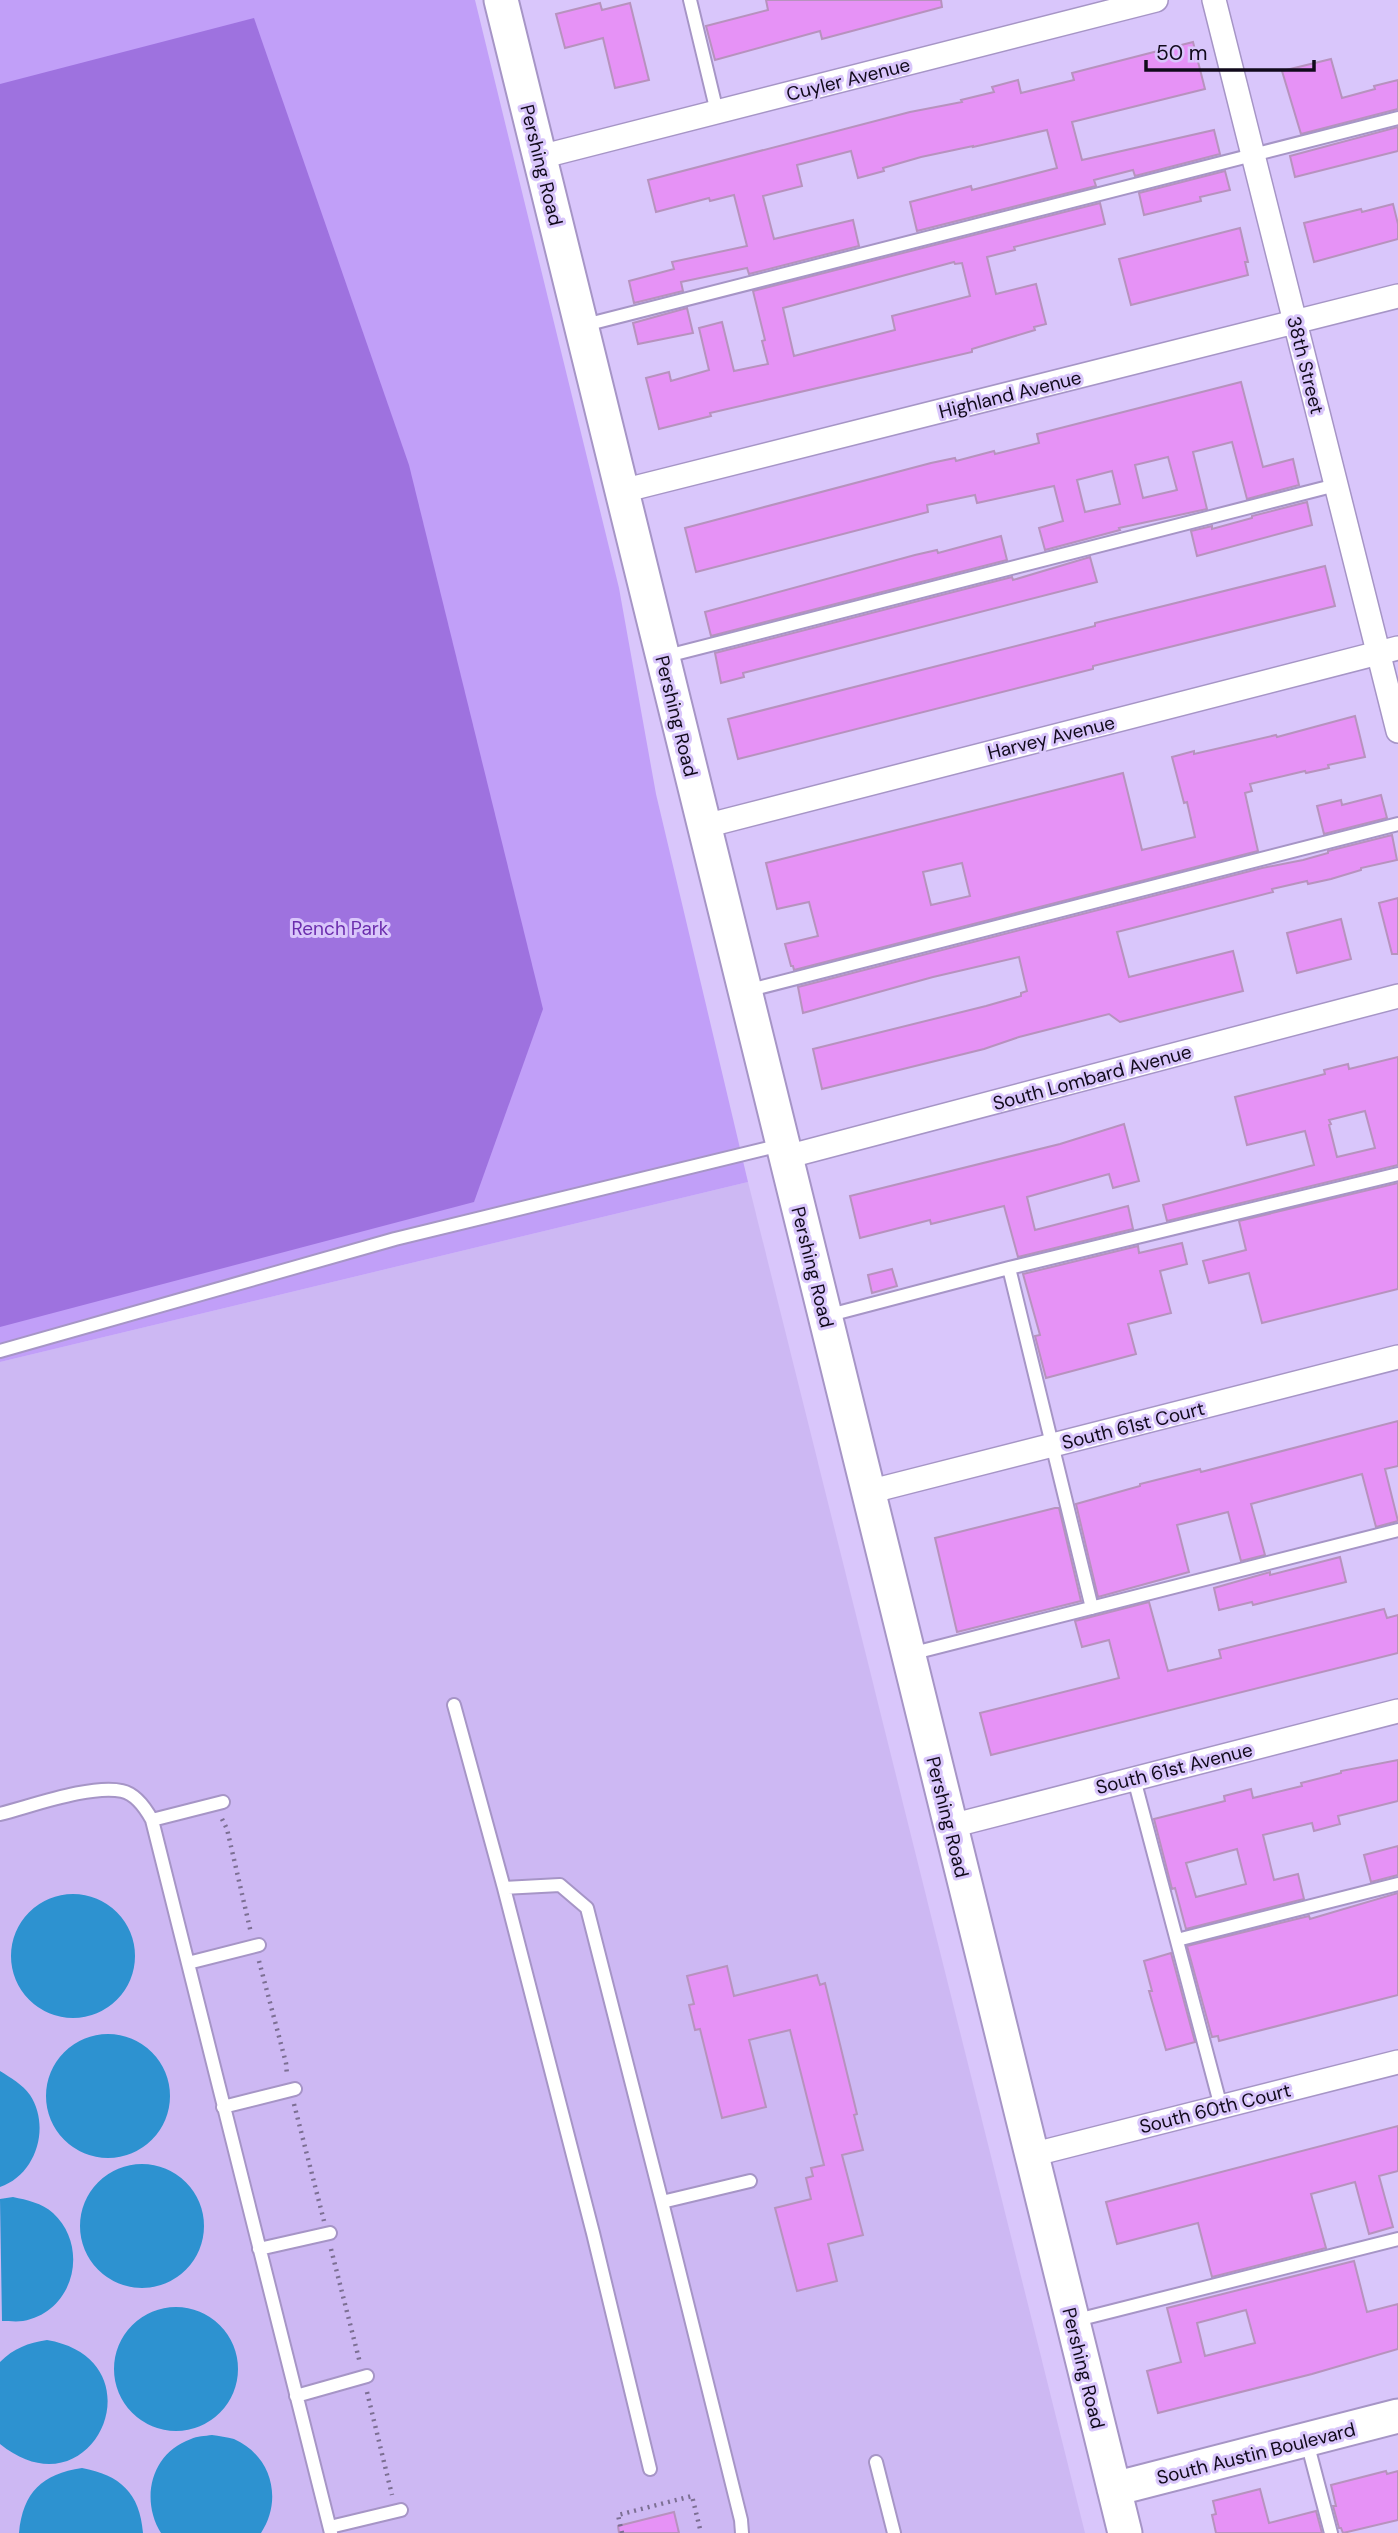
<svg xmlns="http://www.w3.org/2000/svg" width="1398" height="2533" viewBox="0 0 1398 2533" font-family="'DM Sans',sans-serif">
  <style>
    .built { fill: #cdb8f3 }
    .green { fill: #c19ff8 }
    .forest { fill: #9e72df }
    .water { fill: #2d92d0 }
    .building { fill: #e692f6; stroke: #b792be; stroke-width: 2; fill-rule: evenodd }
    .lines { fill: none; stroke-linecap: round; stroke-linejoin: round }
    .lane-casing { stroke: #a695c6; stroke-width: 16 }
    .street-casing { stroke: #a695c6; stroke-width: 26 }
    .secondary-casing { stroke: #a695c6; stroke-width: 37 }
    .path { stroke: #7c6f93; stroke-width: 4.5; stroke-dasharray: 2 5; stroke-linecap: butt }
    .lane { stroke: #fff; stroke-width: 12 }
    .street { stroke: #fff; stroke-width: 23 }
    .secondary { stroke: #fff; stroke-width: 33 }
    .labels { text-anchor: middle; stroke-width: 6; stroke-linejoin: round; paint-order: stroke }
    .street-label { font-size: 19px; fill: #110a1b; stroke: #d9c6fb }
    .park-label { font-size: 19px; fill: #6b2cad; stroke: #d9c6fb }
  </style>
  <rect width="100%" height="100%" fill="#d9c6fb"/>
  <path class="built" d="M748,1182L1085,2533H0V1362Z"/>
  <path class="green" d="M0,0H475L619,588L656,794L748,1182L0,1362Z"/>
  <path class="forest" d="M254,18L409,465L543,1009L474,1202L0,1327V84Z"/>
  <path class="water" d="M11 1956a62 62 0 1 1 124 0a62 62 0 1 1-124 0Z
    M46 2096a62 62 0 1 1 124 0a62 62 0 1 1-124 0Z
    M0,2071C11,2078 22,2084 30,2095C51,2127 36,2175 0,2187Z
    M80 2226a62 62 0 1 1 124 0a62 62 0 1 1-124 0Z
    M13,2197C27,2200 42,2203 53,2213C90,2247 74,2312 23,2321C16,2322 8,2321 2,2321L0,2199Z
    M114 2369a62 62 0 1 1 124 0a62 62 0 1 1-124 0Z
    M47,2340C163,2360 93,2519 0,2444V2362C14,2348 28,2343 47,2340Z
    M212,2435C219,2436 227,2437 234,2439C272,2456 283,2500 261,2533H161C140,2499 151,2453 191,2439C197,2436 205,2436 212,2435Z
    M82,2468C120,2475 140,2493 143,2533H19C23,2492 42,2474 82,2468Z"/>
  <path class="building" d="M766,0H941L942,7L822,39L820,31L715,60L706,26L768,10Z
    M600,3L602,10L630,3L649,80L615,88L603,38L565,48L556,14Z
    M1193,42L1205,89L1072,122L1082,160L1214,130L1220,154L1135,176L1133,170L1094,180L1096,186L917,231L910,202L971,186L972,190L1057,168L1047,130L973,147V146L921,157L883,168L884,171L858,178L851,151L797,165L802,186L763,196L774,239L853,220L859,246L749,274L747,268L681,282L683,291L634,303L629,281L674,269L672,262L747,246L734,195L710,201L709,198L656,212L648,180L910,112L962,102L961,100L994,92L992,87L1018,80L1021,93L1074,80L1072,73Z
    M1331,59L1342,98L1375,89L1374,86L1398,80V109L1301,134L1282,71Z
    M1398,127V151L1295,177L1290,156Z
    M1225,171L1230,190L1200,197L1201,201L1144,215L1139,193Z
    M1100,203L1105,224L1014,247L1015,250L987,257L996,294L1036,284L1046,324L1034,327L1035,330L972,349V352L710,413L711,416L659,429L646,378L669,372L671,381L709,370L699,328L722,322L734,371L768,364L762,341L765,340L753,291ZM954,262L955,264L962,263L970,296L892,316L895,330L794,356L783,308Z
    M1393,204L1398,224V239L1314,262L1304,223L1361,209L1362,212Z
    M1240,228L1248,262H1245L1248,275L1131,305L1119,259Z
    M687,308L693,333L638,344L633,323Z
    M1241,382L1263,467L1293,459L1299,485L1247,499L1232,442L1193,452L1207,509L1119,528L1120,530L1045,550L1039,528L1063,521L1054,486L977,503L975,495L927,505L928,512L696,572L685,528L931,463L955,458L956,461L994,451L995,454L1039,443L1037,434ZM1168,457L1177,490L1143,498L1135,465ZM1112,471L1120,504L1085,512L1077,480Z
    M1307,502L1312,525L1197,556L1191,531L1212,526V529L1252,518V516Z
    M1001,536L1007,560L711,636L705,612L915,555L937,550L938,553Z
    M1090,557L1097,582L743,673L744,677L721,683L715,653L1012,577L1013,580Z
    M1325,566L1335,606L1093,666V669L738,759L728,719L1095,626V623Z
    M1355,716L1365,757L1328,765L1329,768L1306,773L1305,771L1250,784L1252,791L1245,793L1258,851L794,970L793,966H791L785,944L818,936L809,902L777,909L766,863L1123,773L1142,850L1195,837L1187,802L1184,803L1172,757L1194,751V754L1276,735L1277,737ZM962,863L970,896L931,905L923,872Z
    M1381,795L1387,818L1324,834L1317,806L1341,800L1342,805Z
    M1392,835L1397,860L1361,868V870L1331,879L1308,884L1307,881L1272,889L1273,892L1117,932L1129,977L1233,951L1243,991L1120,1022L1109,1014L1019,1037L984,1049L822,1089L813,1049L986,1006L1021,996V993L1027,991L1019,957L933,977L803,1013L798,987L1262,868L1303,860L1328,853V851Z
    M1398,898V954H1392L1379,903Z
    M1341,919L1351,959L1297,973L1287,933Z
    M1398,1057V1165L1167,1221L1163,1205L1314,1165L1305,1131L1247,1145L1235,1097L1325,1074L1324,1070L1348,1064L1349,1069ZM1365,1111L1375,1148L1337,1157L1329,1125L1331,1124L1329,1120Z
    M1124,1124L1139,1181L1113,1188L1109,1174L1027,1197L1035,1230L1128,1206L1133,1229L1018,1257L1004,1206L931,1224L930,1220L860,1238L850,1196L1060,1144Z
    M1398,1183V1289L1262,1323L1249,1273L1209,1283L1203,1261L1246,1250L1239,1221Z
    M1182,1243L1187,1264L1160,1271L1171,1313L1128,1324L1136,1354L1046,1378L1035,1336L1040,1335L1023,1274L1138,1246L1139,1253Z
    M892,1269L897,1286L872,1293L868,1275Z
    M1398,1421V1466L1385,1469L1398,1521L1376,1527L1362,1474L1251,1504L1265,1555L1241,1561L1228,1512L1177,1525L1189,1572L1098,1597L1076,1504L1140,1486V1484L1200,1469L1201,1472Z
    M1055,1508H1059L1081,1601L957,1632L935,1538Z
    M1340,1557L1346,1582L1253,1605L1252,1602L1219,1610L1214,1588L1270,1572V1575Z
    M1149,1602L1168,1671L1221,1658L1219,1650L1384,1609L1387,1618L1398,1615V1653L991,1755L980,1713L1119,1678L1109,1640L1082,1647L1075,1621Z
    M1398,1760V1801L1338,1816L1340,1824L1314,1831L1312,1823L1263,1835L1274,1880L1298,1874L1304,1899L1186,1929L1175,1888L1172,1889L1154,1819L1225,1801L1224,1796L1251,1789L1253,1798L1302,1786L1301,1783L1341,1773V1771ZM1237,1849L1246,1884L1196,1897L1186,1863Z
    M1398,1846V1875L1371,1882L1364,1855Z
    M1398,1893V1995L1219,2041L1218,2036L1212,2037L1187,1946L1309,1916L1310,1919Z
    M1171,1953L1195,2042L1166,2050L1149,1991H1152L1144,1961Z
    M727,1966L734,1996L817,1975L820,1985L825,1983L857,2114L854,2115L863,2150L842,2155L863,2235L828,2244L837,2281L797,2291L775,2208L811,2199L806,2178L813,2176L811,2168L824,2165L790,2030L749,2040L766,2107L722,2118L700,2029L695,2030L689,2005L694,2004L687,1976Z
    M1398,2126V2171L1379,2176L1393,2227L1369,2234L1355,2182L1311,2194L1326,2248L1212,2277L1198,2223L1117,2244L1106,2202Z
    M1354,2261L1367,2312L1398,2304V2349L1312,2374L1158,2413L1147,2371L1181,2362L1167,2308ZM1246,2310L1255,2343L1205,2356L1197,2323Z
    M1386,2471L1387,2474L1398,2471V2520L1343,2533L1341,2528H1339L1333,2506H1336L1331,2485Z
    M1260,2489L1269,2523L1316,2511L1322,2533H1216L1212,2515L1216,2514L1213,2501Z
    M674,2512L679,2533H619L618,2526Z"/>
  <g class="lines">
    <g class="lane-casing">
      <path id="lane" d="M690,0L717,112
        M581,326L1398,118
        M663,657L1336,485
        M746,991L1398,824
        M1009,1268L1092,1608
        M826,1316L1009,1268L1398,1174
        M0,1351L395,1239L781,1145
        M910,1654L1398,1530
        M454,1705L504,1888
        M1134,1779L1221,2107
        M0,1814C32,1806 92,1784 122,1791C136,1794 146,1809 152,1820L331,2533
        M152,1820L223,1802
        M1177,1940L1398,1884
        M188,1963L259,1945
        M223,2107L295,2089
        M259,2249L330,2233
        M1073,2321L1398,2239
        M296,2396L367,2376
        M1307,2442L1331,2533
        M876,2462L894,2533
        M650,2469L593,2233L504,1888L560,1885L587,1908L662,2202
        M330,2527L401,2510
        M742,2533L741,2520L662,2202L750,2181"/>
    </g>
    <g class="street-casing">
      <path id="street" d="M1214,0L1398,731
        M540,157L1156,0
        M622,491L1398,296
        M705,826L1398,648
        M786,1157L1398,996
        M868,1492L1398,1357
        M951,1826L1398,1711
        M1031,2155L1398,2062"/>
    </g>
    <g class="secondary-casing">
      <path id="secondary" d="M501,0L1125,2533
        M1114,2489L1398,2416"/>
    </g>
    <path class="path" d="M222,1819L227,1829L251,1933
      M259,1961L286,2063L287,2075
      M294,2104L324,2221
      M331,2249L360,2363
      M367,2392L392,2495
      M622,2533L618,2515L692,2496L701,2533"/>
    <use href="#lane" class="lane"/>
    <use href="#street" class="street"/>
    <use href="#secondary" class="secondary"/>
  </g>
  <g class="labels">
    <g class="street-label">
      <text transform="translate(848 79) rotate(-14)" y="7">Cuyler Avenue</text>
      <text transform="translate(542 165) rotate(76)" y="7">Pershing Road</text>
      <text transform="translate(1306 365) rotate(76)" y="7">38th Street</text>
      <text transform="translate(1010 394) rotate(-14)" y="7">Highland Avenue</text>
      <text transform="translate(677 716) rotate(76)" y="7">Pershing Road</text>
      <text transform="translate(1051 737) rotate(-14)" y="7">Harvey Avenue</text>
      <text transform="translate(1092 1077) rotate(-15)" y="7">South Lombard Avenue</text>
      <text transform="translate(813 1267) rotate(76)" y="7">Pershing Road</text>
      <text transform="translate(1133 1425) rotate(-14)" y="7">South 61st Court</text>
      <text transform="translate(1174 1768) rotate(-14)" y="7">South 61st Avenue</text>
      <text transform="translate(948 1817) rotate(76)" y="7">Pershing Road</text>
      <text transform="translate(1215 2108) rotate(-14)" y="7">South 60th Court</text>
      <text transform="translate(1084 2368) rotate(76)" y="7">Pershing Road</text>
      <text transform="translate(1256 2453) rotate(-14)" y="7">South Austin Boulevard</text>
    </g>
    <g class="park-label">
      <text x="340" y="935">Rench Park</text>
    </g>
  </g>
  <path d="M1146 60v10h168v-10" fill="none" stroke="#110a1b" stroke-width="3.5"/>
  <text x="1156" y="60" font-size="21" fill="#110a1b" stroke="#d9c6fb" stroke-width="5" paint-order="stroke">50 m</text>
</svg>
